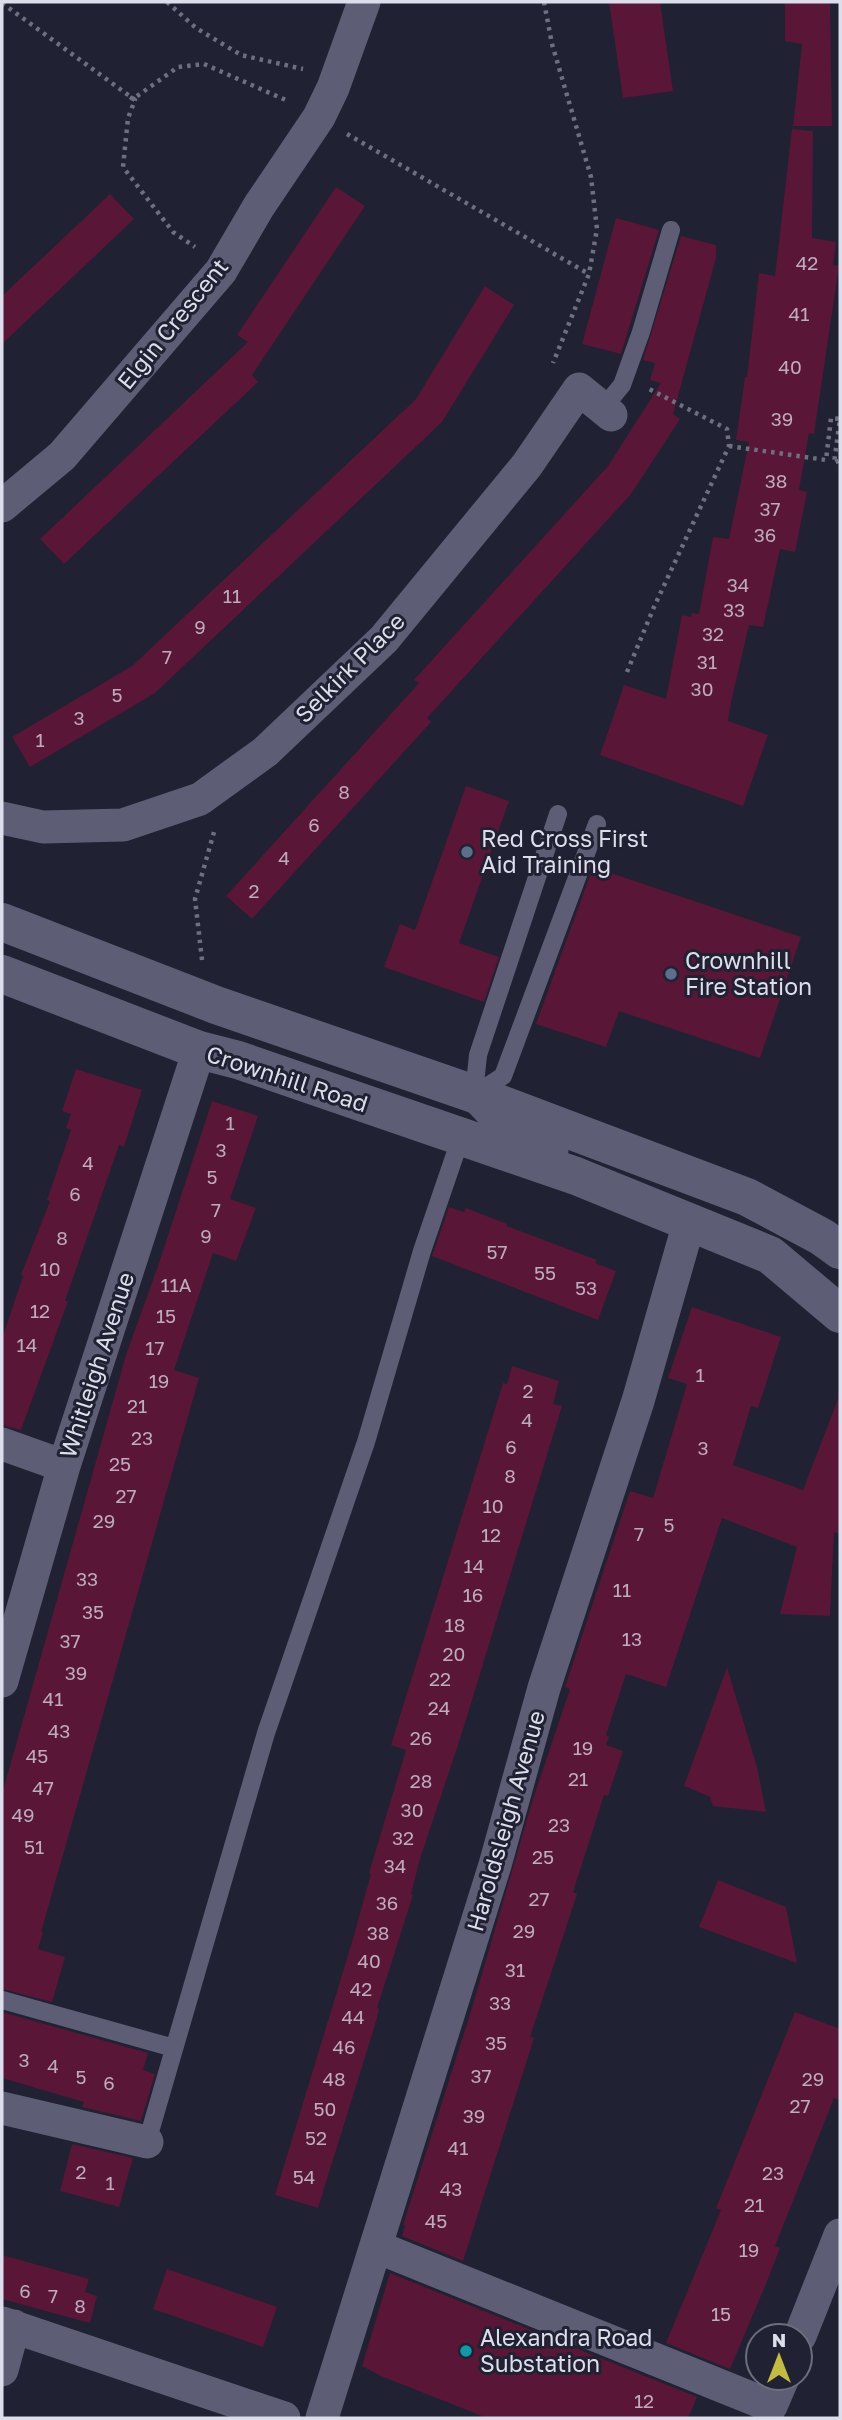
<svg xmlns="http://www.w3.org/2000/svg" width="842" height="2420" viewBox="0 0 842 2420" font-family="'Golos Text',sans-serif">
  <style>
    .building { fill: #591636 }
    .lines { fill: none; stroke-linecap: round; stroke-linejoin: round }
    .path { stroke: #6e6f7f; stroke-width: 4.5; stroke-dasharray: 3.5 5; stroke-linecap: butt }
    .lane { stroke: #5d5e75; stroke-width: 18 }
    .street { stroke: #5d5e75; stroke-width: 33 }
    .secondary { stroke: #5d5e75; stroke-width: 38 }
    .service-dot { fill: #5c6f8a; stroke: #202133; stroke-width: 2.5 }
    .culture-dot { fill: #0f9aa8; stroke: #202133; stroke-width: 2.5 }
    .labels { text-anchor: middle; stroke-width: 6; stroke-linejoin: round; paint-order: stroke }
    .number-label { font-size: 19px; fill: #bcacbe }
    .street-label { font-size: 23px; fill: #dddeeb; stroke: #202133 }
    .poi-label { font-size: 23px; fill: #dddeeb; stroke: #202133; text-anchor: start }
  </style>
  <rect width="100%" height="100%" fill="#202133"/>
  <path class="building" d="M609,2H660L673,91L623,98Z
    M785,2H830L832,126H793L802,44L785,41Z
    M792,129L813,131L812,238L836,242L833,265L839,266L814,434L809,433L799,490L807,492L795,552L780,549L763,627L749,625L731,702L728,721L768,735L743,806L600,755L624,685L666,699L682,615L691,617L692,613L699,614L713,537L729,539L749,442L736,440L745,377H747L759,273L775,276Z
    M336,187L365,206L252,375L258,382L64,564L40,539L248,342L237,335Z
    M110,194L134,219L2,344V296Z
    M616,218L659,230L621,354L582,344Z
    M681,236L716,245V258L673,414L680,419L631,494L427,718L431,722L252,919L226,896L419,683L414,680L608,466L661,383L650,380L655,363L643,360Z
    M485,286L514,305L442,422L155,693L30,767L12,737L132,666L416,399Z
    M466,786L509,801L459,943L499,957L484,1002L384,967L400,924L415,930Z
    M593,867L801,937L760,1058L619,1011L606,1047L536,1024Z
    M76,1069L142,1090L124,1147L119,1145L65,1301H68L21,1430L2,1425V1339L23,1276L21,1275L50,1201L47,1200L71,1130L66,1128L71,1114L62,1111Z
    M212,1101L258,1116L230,1199L256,1208L236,1261L213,1253L174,1370L199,1378L41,1932H43L38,1949L65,1957L52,2002L2,1989V1794L126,1355L159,1263Z
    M449,1207L464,1212L466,1208L507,1224V1226L597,1260L595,1263L616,1271L598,1320L432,1256Z
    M692,1307L781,1337L758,1408L751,1406L733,1465L803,1490L838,1399H840V1534L834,1532L830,1616L780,1614L797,1547L722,1518L666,1687L626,1674L606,1735L609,1737L606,1745L623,1751L608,1796L604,1795L573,1892L577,1894L530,2037L534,2038L463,2261L402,2236L405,2225H403L472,2008L533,1799L570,1689L565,1687L630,1491L653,1498L687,1384L668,1378Z
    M512,1366L559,1381L553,1404L562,1406L460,1739L420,1859L411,1894L413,1895L377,2008L379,2009L375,2025L318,2208L275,2195L352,1942L371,1874L369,1873L406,1750L391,1745L503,1383L507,1384Z
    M727,1667L757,1767L766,1812L713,1806L710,1797L684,1786Z
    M718,1880L786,1907L797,1963L699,1927Z
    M2,2012L148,2053L143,2070L155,2074L141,2121L82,2107L84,2102L2,2078Z
    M795,2012L840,2029V2100L834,2098L775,2246L780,2248L768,2279L730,2369L666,2343L721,2210L716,2208Z
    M72,2144L133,2158L119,2207L60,2191Z
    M2,2255L89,2279L85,2292L97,2296L90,2323L2,2299Z
    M167,2269L277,2307L263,2347L153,2309Z
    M390,2273L697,2397L688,2418H487L381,2376L362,2366Z"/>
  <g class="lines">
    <path class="path" d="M167,2L196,28L241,55L303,69
      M544,2L552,44L591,177L597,229L589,274L553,363
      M2,3L135,100L128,118L123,167L173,232L195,247
      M130,97L133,99L178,67L204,64L288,101
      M347,134L589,274
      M729,446L826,460L831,418L840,419L834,463L840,460
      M627,672L654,607L729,446L727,429L649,389
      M202,960L195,899L214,832"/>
    <path class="lane" d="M603,408L622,385L641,332L671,230
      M477,1093L503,1076L597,824
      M474,1094L478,1055L558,814
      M2,2000L174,2048
      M147,2142L266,1733L366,1442L422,1251L461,1137"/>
    <path class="street" d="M2,506L62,456L221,271L259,206L319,117L333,88L364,2
      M2,818L43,827L123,825L200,799L265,752L384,639L527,465L579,389L611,415
      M474,1094L513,1135L552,1150
      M2,1444L64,1466
      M2,1681L64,1466L199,1050
      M2,2108L147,2142
      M377,2247L771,2406L783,2378
      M2,2323L284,2418
      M800,2336L840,2235
      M2,2370L14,2326
      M322,2418L495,1865L544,1688L638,1401L689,1223"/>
    <path class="secondary" d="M2,922L216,1005L474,1094L747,1197L822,1237L840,1250
      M2,974L199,1050L238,1060L576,1176L770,1255L840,1314"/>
  </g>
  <g class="service-dot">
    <circle cx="467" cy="852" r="7"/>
    <circle cx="671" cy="974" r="7"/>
  </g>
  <circle class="culture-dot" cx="466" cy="2351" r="7"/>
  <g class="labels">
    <g class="number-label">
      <text x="807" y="270">42</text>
      <text x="799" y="321">41</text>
      <text x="790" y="374">40</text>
      <text x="782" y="426">39</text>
      <text x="776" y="488">38</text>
      <text x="770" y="516">37</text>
      <text x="765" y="542">36</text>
      <text x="738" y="592">34</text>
      <text x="232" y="603">11</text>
      <text x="734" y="617">33</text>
      <text x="200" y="634">9</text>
      <text x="713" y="641">32</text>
      <text x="167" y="664">7</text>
      <text x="707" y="669">31</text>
      <text x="702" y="696">30</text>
      <text x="117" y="702">5</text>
      <text x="79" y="725">3</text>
      <text x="40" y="747">1</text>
      <text x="344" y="799">8</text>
      <text x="314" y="832">6</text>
      <text x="284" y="865">4</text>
      <text x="254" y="898">2</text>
      <text x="230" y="1130">1</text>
      <text x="221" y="1157">3</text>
      <text x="88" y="1170">4</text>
      <text x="212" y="1184">5</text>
      <text x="75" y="1201">6</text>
      <text x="216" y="1217">7</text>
      <text x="206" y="1243">9</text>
      <text x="62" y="1245">8</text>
      <text x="497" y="1259">57</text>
      <text x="50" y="1276">10</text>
      <text x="545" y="1280">55</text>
      <text x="176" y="1292">11A</text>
      <text x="586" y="1295">53</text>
      <text x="40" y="1318">12</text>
      <text x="166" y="1323">15</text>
      <text x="27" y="1352">14</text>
      <text x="155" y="1355">17</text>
      <text x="700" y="1382">1</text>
      <text x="159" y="1388">19</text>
      <text x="528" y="1398">2</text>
      <text x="137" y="1413">21</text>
      <text x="527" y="1427">4</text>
      <text x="142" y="1445">23</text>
      <text x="511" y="1454">6</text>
      <text x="703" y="1455">3</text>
      <text x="120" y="1471">25</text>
      <text x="510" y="1483">8</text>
      <text x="126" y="1503">27</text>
      <text x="493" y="1513">10</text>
      <text x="104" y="1528">29</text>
      <text x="669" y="1532">5</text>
      <text x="639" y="1541">7</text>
      <text x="491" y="1542">12</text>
      <text x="474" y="1573">14</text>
      <text x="87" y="1586">33</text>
      <text x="622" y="1597">11</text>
      <text x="473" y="1602">16</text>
      <text x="93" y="1619">35</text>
      <text x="455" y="1632">18</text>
      <text x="632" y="1646">13</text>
      <text x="70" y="1648">37</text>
      <text x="454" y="1661">20</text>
      <text x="76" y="1680">39</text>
      <text x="440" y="1686">22</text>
      <text x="53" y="1706">41</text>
      <text x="439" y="1715">24</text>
      <text x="59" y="1738">43</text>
      <text x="421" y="1745">26</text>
      <text x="583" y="1755">19</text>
      <text x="37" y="1763">45</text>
      <text x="578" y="1786">21</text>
      <text x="421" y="1788">28</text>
      <text x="43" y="1795">47</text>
      <text x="412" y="1817">30</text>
      <text x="23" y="1822">49</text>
      <text x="559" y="1832">23</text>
      <text x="403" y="1845">32</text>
      <text x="34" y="1854">51</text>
      <text x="543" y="1864">25</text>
      <text x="395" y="1873">34</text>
      <text x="539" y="1906">27</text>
      <text x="387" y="1910">36</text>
      <text x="524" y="1938">29</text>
      <text x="378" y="1940">38</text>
      <text x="369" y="1968">40</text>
      <text x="515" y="1977">31</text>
      <text x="361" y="1996">42</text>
      <text x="500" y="2010">33</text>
      <text x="353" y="2024">44</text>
      <text x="496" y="2050">35</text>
      <text x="344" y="2054">46</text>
      <text x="24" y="2067">3</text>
      <text x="53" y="2073">4</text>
      <text x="481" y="2083">37</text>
      <text x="81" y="2084">5</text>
      <text x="334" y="2086">48</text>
      <text x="813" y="2086">29</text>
      <text x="109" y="2090">6</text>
      <text x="800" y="2113">27</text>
      <text x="325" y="2116">50</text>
      <text x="474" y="2123">39</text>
      <text x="316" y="2145">52</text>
      <text x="458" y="2155">41</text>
      <text x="81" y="2179">2</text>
      <text x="773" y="2180">23</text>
      <text x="304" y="2184">54</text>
      <text x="110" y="2190">1</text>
      <text x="451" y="2196">43</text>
      <text x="754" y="2212">21</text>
      <text x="436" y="2228">45</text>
      <text x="749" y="2257">19</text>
      <text x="25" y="2298">6</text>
      <text x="53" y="2303">7</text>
      <text x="80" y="2313">8</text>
      <text x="721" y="2321">15</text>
      <text x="644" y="2408">12</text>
    </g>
    <g class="street-label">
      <text transform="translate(173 324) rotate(-51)" y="8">Elgin Crescent</text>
      <text transform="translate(350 668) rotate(-45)" y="8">Selkirk Place</text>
      <text transform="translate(287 1079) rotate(18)" y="8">Crownhill Road</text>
      <text transform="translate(97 1365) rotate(-72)" y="8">Whitleigh Avenue</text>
      <text transform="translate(506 1821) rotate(-74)" y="8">Haroldsleigh Avenue</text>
    </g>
    <g class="poi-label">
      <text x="481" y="847">Red Cross First<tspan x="481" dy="26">Aid Training</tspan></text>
      <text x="685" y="969">Crownhill<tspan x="685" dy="26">Fire Station</tspan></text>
      <text x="480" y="2346">Alexandra Road<tspan x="480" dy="26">Substation</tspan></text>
    </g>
  </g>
  <rect width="842" height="2420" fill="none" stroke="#dddeeb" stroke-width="7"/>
  <g transform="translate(779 2357)"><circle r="33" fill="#202133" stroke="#6c6d7d" stroke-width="2"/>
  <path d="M0-5L12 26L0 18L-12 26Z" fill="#c4bc3e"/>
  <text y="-10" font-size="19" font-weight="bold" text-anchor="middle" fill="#dddeeb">N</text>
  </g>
</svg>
